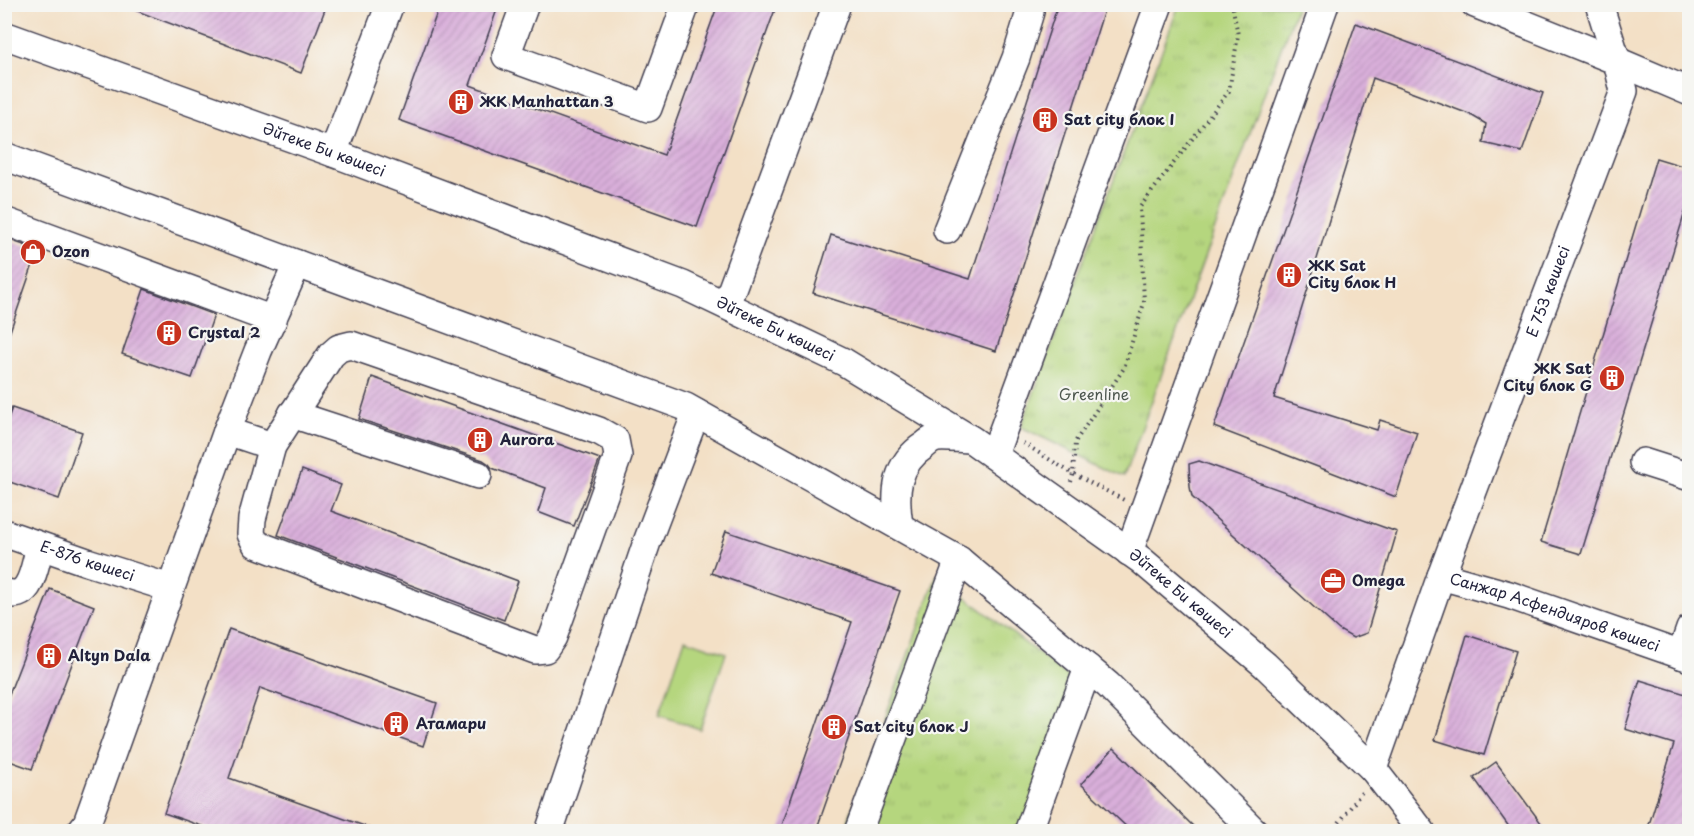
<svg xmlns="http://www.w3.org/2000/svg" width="1694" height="836" viewBox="0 0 1694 836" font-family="'Playpen Sans',sans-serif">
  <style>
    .grass { fill: url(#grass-tufts); stroke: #6c7c5c; stroke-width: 1.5 }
    .pitch { fill: #b5d67e; stroke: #6c7c5c; stroke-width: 1.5 }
    .building { fill: url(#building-hatch) }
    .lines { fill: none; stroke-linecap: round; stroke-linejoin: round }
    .minor-casing { stroke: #413e50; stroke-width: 30 }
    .path { stroke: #413e50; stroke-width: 4; stroke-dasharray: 1.5 4.5; stroke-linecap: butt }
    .minor { stroke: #fff; stroke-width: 27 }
    .labels { text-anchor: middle; stroke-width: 4.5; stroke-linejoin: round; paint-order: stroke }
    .poi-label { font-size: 15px; font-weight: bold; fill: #22223b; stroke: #f6f6f2; text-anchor: start }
    .street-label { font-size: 15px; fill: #22223b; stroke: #f6f6f2 }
    .park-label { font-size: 15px; fill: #4e584f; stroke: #f6f6f2 }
  </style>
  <defs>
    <pattern id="grass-tufts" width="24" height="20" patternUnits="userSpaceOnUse" patternTransform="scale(1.5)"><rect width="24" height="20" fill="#b5d67e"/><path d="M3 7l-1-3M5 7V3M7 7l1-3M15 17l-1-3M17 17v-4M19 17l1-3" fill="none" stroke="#9bb76e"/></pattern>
    <pattern id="building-hatch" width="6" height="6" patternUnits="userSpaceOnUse" patternTransform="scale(1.5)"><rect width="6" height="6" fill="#d9afda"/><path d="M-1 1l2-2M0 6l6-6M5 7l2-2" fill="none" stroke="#ba96bc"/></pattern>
  </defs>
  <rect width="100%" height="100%" fill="#f6f6f2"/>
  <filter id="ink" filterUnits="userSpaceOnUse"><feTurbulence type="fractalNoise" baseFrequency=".0167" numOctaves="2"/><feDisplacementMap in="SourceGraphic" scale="12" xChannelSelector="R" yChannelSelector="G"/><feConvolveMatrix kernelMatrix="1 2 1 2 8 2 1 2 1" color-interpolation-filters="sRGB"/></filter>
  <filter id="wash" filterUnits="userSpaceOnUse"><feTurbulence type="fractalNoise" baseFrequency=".008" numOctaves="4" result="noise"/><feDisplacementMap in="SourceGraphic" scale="24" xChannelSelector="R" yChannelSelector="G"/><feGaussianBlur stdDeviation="1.35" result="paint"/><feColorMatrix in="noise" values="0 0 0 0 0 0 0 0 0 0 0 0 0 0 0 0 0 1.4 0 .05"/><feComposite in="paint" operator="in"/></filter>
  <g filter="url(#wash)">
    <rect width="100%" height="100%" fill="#f3e0c6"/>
    <path class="grass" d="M1179,5H1297L1124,477L1021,427Z
      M937,575L1088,692L1038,831L844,832Z"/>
    <path class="pitch" d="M685,639L726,653L700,729L659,715Z"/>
    <g id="blocks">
      <path class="building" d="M124,4H327L301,73L124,6Z
        M440,4H499L470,85L664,155L718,4H777L697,227L399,120Z
        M1058,4H1106L996,351L813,293L831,235L970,279Z
        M1356,23L1543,93L1522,152L1483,143L1486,124L1469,114L1373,78L1274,398L1377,430L1380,420L1417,432L1396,497L1214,427Z
        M1656,158L1689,168V214L1685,212L1581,554L1541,542Z
        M4,238L38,250L7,340L4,339Z
        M144,289L214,315L192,378L122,354Z
        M372,377L600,459L574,526L538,512L546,488L492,468L489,464L483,460L359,419Z
        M12,408L82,432L59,499L4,480V429Z
        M1199,461L1397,532L1367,633L1353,638L1339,630L1192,497L1190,487L1189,464Z
        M302,470L341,485L331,511L518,581L504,620L278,535Z
        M726,531L900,591L816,831H780L852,622L711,573Z
        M50,589L94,606L32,769L4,759V707Z
        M229,629L437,703L423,746L260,688L229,778L373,829V831H216L164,813Z
        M1467,635L1516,651L1484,755L1435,740Z
        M1640,680L1689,695V831H1647L1674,744L1625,729Z
        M1114,748L1198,831H1131L1081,784Z
        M1496,762L1547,831H1512L1474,778Z"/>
    </g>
  </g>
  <g filter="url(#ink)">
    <use href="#blocks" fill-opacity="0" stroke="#413e50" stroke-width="1.5"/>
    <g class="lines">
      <g class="minor-casing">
        <g id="minor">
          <path d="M525,4L506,56L648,108L686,4"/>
          <path d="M1475,4L1617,61L1690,92"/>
          <path id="s1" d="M4,35L333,153L683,285L844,362L972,440L1141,560L1265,665L1373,769L1422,832"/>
          <path d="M333,153L390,4"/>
          <path d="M4,156L686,407L959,560L1108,685L1255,832"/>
          <path d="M4,221L273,320"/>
          <path d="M947,230L1016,58L1030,12L1028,4"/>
          <path d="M726,305L836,7L831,4"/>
          <path d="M351,345L599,431L615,440L618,456L553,637L545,649L535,650L256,544L251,534L252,519L272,446L331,355L339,348Z"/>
          <path d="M292,414L478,475"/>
          <path d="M227,431L272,446"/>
          <path d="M994,455L1159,4"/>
          <path d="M1643,462L1690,477"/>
          <path d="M899,525C894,493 895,464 925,445C928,442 933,439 937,438C947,437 960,439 970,439"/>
          <path id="s2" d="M4,533L87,562L170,588"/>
          <path d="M1129,552L1325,4"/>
          <path id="s3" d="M1441,576L1624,91L1617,61L1599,4"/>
          <path d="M4,592C32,603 34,566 40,547"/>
          <path d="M1681,655L1690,629"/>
          <path id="s4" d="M1373,769L1441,576L1509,595L1690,658"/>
          <path d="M80,832L87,823L227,431L258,351L297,264"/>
          <path d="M549,832L647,542L696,413"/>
          <path d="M858,832L959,560"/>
          <path d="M1028,832L1088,668"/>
        </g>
      </g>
      <path class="path" d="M1023,443L1073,474L1124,500
        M1071,482L1073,474L1075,442L1124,368L1144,303L1140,207L1229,91L1238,35L1232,4
        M1332,832L1362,792"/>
      <use href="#minor" class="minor"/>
    </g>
  </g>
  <defs>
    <g id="building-disc" transform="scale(1.35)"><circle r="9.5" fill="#c8321e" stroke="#f6f6f2"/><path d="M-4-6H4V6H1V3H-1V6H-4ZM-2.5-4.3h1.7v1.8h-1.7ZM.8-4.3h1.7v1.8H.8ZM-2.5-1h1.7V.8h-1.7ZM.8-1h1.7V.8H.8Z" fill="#fff"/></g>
    <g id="shop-disc" transform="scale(1.35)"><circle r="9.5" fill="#c8321e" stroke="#f6f6f2"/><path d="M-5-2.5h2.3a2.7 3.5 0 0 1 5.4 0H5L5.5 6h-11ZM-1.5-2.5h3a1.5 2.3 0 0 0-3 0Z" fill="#fff"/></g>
    <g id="office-disc" transform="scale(1.35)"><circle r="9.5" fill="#c8321e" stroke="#f6f6f2"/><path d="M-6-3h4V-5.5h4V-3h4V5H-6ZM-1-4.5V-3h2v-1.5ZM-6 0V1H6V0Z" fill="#fff"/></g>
  </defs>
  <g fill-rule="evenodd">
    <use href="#building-disc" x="461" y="102"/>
    <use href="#building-disc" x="1045" y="120"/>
    <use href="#shop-disc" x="33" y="252"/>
    <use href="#building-disc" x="1289" y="275"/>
    <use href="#building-disc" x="169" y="333"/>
    <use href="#building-disc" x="1612" y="378"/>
    <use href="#building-disc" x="480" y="440"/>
    <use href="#office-disc" x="1333" y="581"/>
    <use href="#building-disc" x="49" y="656"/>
    <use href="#building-disc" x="396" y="724"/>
    <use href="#building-disc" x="834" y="727"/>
  </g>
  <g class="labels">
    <g class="poi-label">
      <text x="480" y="107">ЖК Manhattan 3</text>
      <text x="1064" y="125">Sat city блок I</text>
      <text x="52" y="257">Ozon</text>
      <text x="1308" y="271">ЖК Sat<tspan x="1308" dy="17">City блок H</tspan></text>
      <text x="188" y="338">Crystal 2</text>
      <text x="1592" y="374" text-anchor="end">ЖК Sat<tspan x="1592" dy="17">City блок G</tspan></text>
      <text x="500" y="445">Aurora</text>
      <text x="1352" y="586">Omega</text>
      <text x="68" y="661">Altyn Dala</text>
      <text x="416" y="729">Атамари</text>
      <text x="854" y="732">Sat city блок J</text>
    </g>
    <g class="street-label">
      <text dy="5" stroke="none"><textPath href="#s1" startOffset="340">Әйтеке Би көшесі</textPath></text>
      <text dy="5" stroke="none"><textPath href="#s3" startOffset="304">Е 753 көшесі</textPath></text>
      <text dy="5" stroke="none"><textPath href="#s1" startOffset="826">Әйтеке Би көшесі</textPath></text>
      <text dy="5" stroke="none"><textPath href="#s2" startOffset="88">Е-876 көшесі</textPath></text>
      <text dy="5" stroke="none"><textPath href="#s1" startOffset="1311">Әйтеке Би көшесі</textPath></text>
      <text dy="5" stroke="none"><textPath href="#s4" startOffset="324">Санжар Асфендияров көшесі</textPath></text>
    </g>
    <g class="park-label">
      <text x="1094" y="400">Greenline</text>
    </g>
  </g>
  <rect width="1694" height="836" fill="none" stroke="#f6f6f2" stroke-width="24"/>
</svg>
